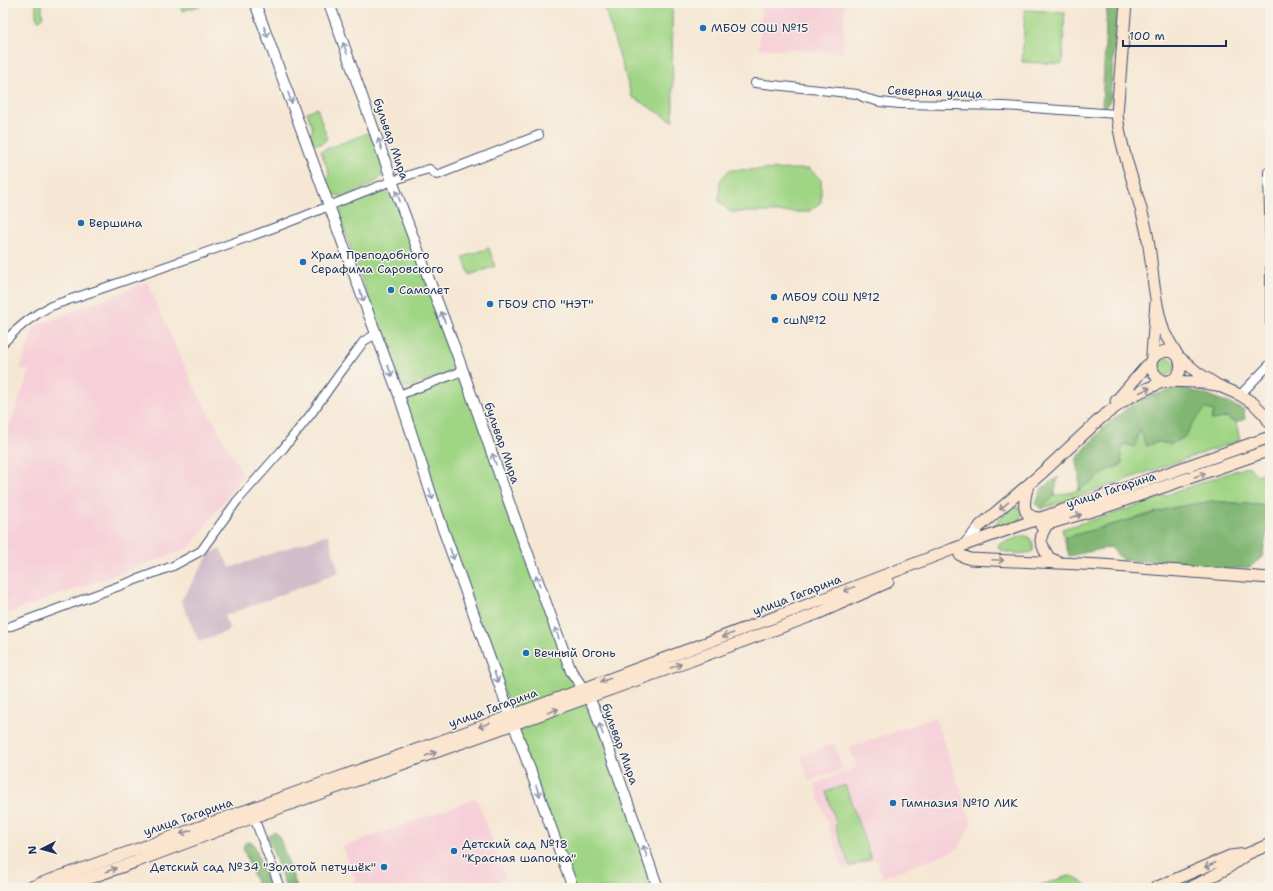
<svg xmlns="http://www.w3.org/2000/svg" width="1273" height="891" viewBox="0 0 1273 891" font-family="'Shantell Sans',sans-serif">
  <style>
    .built { fill: #f6cfd8 }
    .industrial { fill: #d1bdca }
    .green { fill: #a0d585; stroke: #5e8272 }
    .forest { fill: #80b672; stroke: #4e7268 }
    .lines { fill: none; stroke-linecap: round; stroke-linejoin: round }
    .minor-casing { stroke: #3c4b70; stroke-width: 10 }
    .tertiary-casing { stroke: #3c4b70; stroke-width: 12 }
    .secondary-casing { stroke: #3c4b70; stroke-width: 13 }
    .minor { stroke: #fff; stroke-width: 8 }
    .tertiary { stroke: #fff; stroke-width: 10 }
    .secondary { stroke: #fce5cf; stroke-width: 11 }
    .oneway { stroke: #8d97ae }
    .oneway2 { stroke: #8c8a96 }
    .poi-dot { fill: #1f6fb2; stroke: #f7f3e8; stroke-width: 1.5 }
    .labels { text-anchor: middle; stroke-width: 3; stroke-linejoin: round; paint-order: stroke }
    .poi-label { font-size: 12px; fill: #1b2f5e; stroke: #f7f3e8; text-anchor: start }
    .street-label { font-size: 12px; fill: #1b2f5e; stroke: #f7f3e8 }
  </style>
  <rect width="100%" height="100%" fill="#f7f3e8"/>
  <filter id="ink" filterUnits="userSpaceOnUse"><feTurbulence type="fractalNoise" baseFrequency=".025" numOctaves="2"/><feDisplacementMap in="SourceGraphic" scale="8" xChannelSelector="R" yChannelSelector="G"/><feConvolveMatrix kernelMatrix="1 2 1 2 8 2 1 2 1" color-interpolation-filters="sRGB"/></filter>
  <filter id="wash" filterUnits="userSpaceOnUse"><feTurbulence type="fractalNoise" baseFrequency=".012" numOctaves="4" result="noise"/><feDisplacementMap in="SourceGraphic" scale="16" xChannelSelector="R" yChannelSelector="G"/><feGaussianBlur stdDeviation="0.9" result="paint"/><feColorMatrix in="noise" values="0 0 0 0 0 0 0 0 0 0 0 0 0 0 0 0 0 1.4 0 .05"/><feComposite in="paint" operator="in"/></filter>
  <g filter="url(#wash)">
    <rect width="100%" height="100%" fill="#f6e7d4"/>
    <path class="built" d="M762,3H845L843,53L759,48Z
      M148,282L156,303L194,387L243,475L189,548L3,615V442L30,371L20,368L35,326Z
      M935,717L972,823L958,849L883,877L876,859L844,871L814,784L857,767L850,748Z
      M834,744L843,769L809,781L800,756Z
      M477,798L506,878L478,888H358L343,847Z"/>
    <path class="industrial" d="M328,534L339,573L224,616L230,630L199,642L181,601L209,554L220,549L230,568Z"/>
    <path class="green" d="M36,3H42V11L43,17L40,20L37,19L36,17Z
      M180,3H209L182,11Z
      M603,3H672L673,121L632,97Z
      M1025,10L1065,12L1062,64L1022,62Z
      M317,108L327,138L323,143L316,144L311,141L310,135L313,129L307,112Z
      M368,133L371,134L384,170C383,173 383,176 380,178C376,184 348,196 341,196C334,196 326,189 326,182C326,179 328,176 329,173L321,151Z
      M810,169L821,180V202L808,212H730L719,201L720,181L729,170Z
      M381,192L388,193L395,199L456,364L455,369L451,372L410,387L403,386L399,382L340,219V212L344,207Z
      M489,248L495,266L470,276L463,257Z
      M1157 366a9 9 0 1 1 18 0a9 9 0 1 1-18 0Z
      M463,371L571,671L586,693L658,888H573L399,395Z
      M1206,409L1214,410L1212,420L1229,417L1230,420L1236,422L1240,440L1041,509L1054,496L1079,490L1108,470L1122,465L1121,452L1124,444L1140,428L1146,446L1158,442L1171,444L1184,437L1195,420Z
      M1249,466L1256,475L1263,473L1270,466L1269,506L1212,501L1172,508L1064,538L1062,529L1116,513Z
      M1013,507L1020,508L1021,512V519L1018,522L994,530L992,529L993,525Z
      M1023,536C1031,535 1034,543 1033,551C1027,555 1003,554 998,548L999,544Z
      M845,785L871,859L850,867L835,825L837,824L826,792Z
      M1223,863L1224,866L1181,888H1164Z
      M1068,876C1077,876 1082,882 1089,888H1032Z"/>
    <path class="forest" d="M1107,3H1118L1110,99L1109,104L1102,108Z
      M1181,387L1224,401L1244,410L1245,419L1236,422L1230,420L1229,417L1211,420L1214,411L1206,409L1195,420L1184,437L1171,444L1158,442L1146,446L1140,429L1135,447L1124,444L1121,452L1122,464L1108,470L1079,490V476L1076,459L1104,427L1137,400Z
      M1058,477L1054,496L1041,509L1036,504L1042,488Z
      M1212,501L1269,506L1270,517L1262,557L1250,567L1232,569L1121,559L1111,547L1069,556L1064,538L1172,508Z
      M275,832L279,836L297,888H286L268,838L269,835Z
      M250,842L254,844L269,888H258L243,848L245,843Z"/>
  </g>
  <g filter="url(#ink)">
    <g class="lines">
      <g class="minor-casing">
        <path id="minor" d="M755,83L857,94L865,98L880,102L900,104L1004,106L1117,114
          M1268,172L1270,250
          M1270,265V323
          M3,343C17,328 33,315 51,306C129,279 207,253 284,224C332,206 379,183 429,169L437,175L539,135
          M399,395L463,371
          M1240,395L1270,364
          M3,629L173,566L201,551L237,501L282,450L311,414L338,376L364,341L376,334
          M252,812L280,888"/>
      </g>
      <g class="tertiary-casing">
        <path id="tertiary" d="M255,3L369,315L399,395L439,518L573,888
          M329,3L392,181L457,354L509,502L571,671L586,693L595,710L658,888
          M964,545L980,526"/>
      </g>
      <g class="secondary-casing">
        <path id="secondary" d="M1126,3L1117,114C1121,154 1138,191 1146,229C1153,261 1152,294 1162,325C1163,330 1165,335 1168,339C1174,351 1188,365 1176,377C1166,387 1155,378 1151,367L1156,302
          M1116,401L1157,354L1165,351L1173,352L1198,373L1217,385L1240,395L1253,403L1265,415L1270,423
          M1028,485C1024,500 1019,518 1041,518
          M1047,524L1042,534L1041,541L1044,549L1049,558L1059,562
          M980,526L1043,472L1102,417L1128,398L1146,389L1165,381L1197,382L1217,385
          M1041,526L1105,507L1270,450
          M960,555L970,559L1102,565L1270,578
          M28,888L326,782L511,716L823,599L953,549L1270,437
          M61,888L135,862L254,817L679,665L819,613L888,582
          M1155,888L1230,856L1247,854
          M1190,888L1226,869L1247,854L1270,844"/>
      </g>
      <use href="#minor" class="minor"/>
      <use href="#tertiary" class="tertiary"/>
      <use href="#secondary" class="secondary"/>
    </g>
    <defs><path id="oneway-shaft" d="M-6 0H5M1.5-3L5.5 0L1.5 3" fill="none" stroke-width="1.6" stroke-linecap="round" stroke-linejoin="round"/></defs>
    <g class="oneway">
      <use href="#oneway-shaft" transform="translate(266 32) rotate(69)"/>
      <use href="#oneway-shaft" transform="translate(345 48) rotate(-110)"/>
      <use href="#oneway-shaft" transform="translate(290 98) rotate(70)"/>
      <use href="#oneway-shaft" transform="translate(380 144) rotate(-109)"/>
      <use href="#oneway-shaft" transform="translate(398 196) rotate(-111)"/>
      <use href="#oneway-shaft" transform="translate(362 296) rotate(70)"/>
      <use href="#oneway-shaft" transform="translate(443 317) rotate(-111)"/>
      <use href="#oneway-shaft" transform="translate(390 371) rotate(69)"/>
      <use href="#oneway-shaft" transform="translate(494 459) rotate(-109)"/>
      <use href="#oneway-shaft" transform="translate(431 494) rotate(72)"/>
      <use href="#oneway-shaft" transform="translate(452 554) rotate(70)"/>
      <use href="#oneway-shaft" transform="translate(538 581) rotate(-110)"/>
      <use href="#oneway-shaft" transform="translate(557 633) rotate(-110)"/>
      <use href="#oneway-shaft" transform="translate(496 677) rotate(70)"/>
      <use href="#oneway-shaft" transform="translate(601 729) rotate(-109)"/>
      <use href="#oneway-shaft" transform="translate(538 791) rotate(70)"/>
      <use href="#oneway-shaft" transform="translate(645 851) rotate(-109)"/>
    </g>
    <g class="oneway2">
      <use href="#oneway-shaft" transform="translate(1145 390) rotate(-25)"/>
      <use href="#oneway-shaft" transform="translate(1200 475) rotate(-19)"/>
      <use href="#oneway-shaft" transform="translate(1004 506) rotate(140)"/>
      <use href="#oneway-shaft" transform="translate(1076 516) rotate(-16)"/>
      <use href="#oneway-shaft" transform="translate(998 560) rotate(3)"/>
      <use href="#oneway-shaft" transform="translate(849 589) rotate(159)"/>
      <use href="#oneway-shaft" transform="translate(728 635) rotate(160)"/>
      <use href="#oneway-shaft" transform="translate(676 666) rotate(-20)"/>
      <use href="#oneway-shaft" transform="translate(606 680) rotate(159)"/>
      <use href="#oneway-shaft" transform="translate(553 711) rotate(-20)"/>
      <use href="#oneway-shaft" transform="translate(484 725) rotate(160)"/>
      <use href="#oneway-shaft" transform="translate(431 754) rotate(-19)"/>
      <use href="#oneway-shaft" transform="translate(186 832) rotate(161)"/>
      <use href="#oneway-shaft" transform="translate(1210 865) rotate(157)"/>
      <use href="#oneway-shaft" transform="translate(111 870) rotate(-20)"/>
    </g>
  </g>
  <g class="poi-dot">
    <circle cx="703" cy="28" r="4"/>
    <circle cx="81" cy="223" r="4"/>
    <circle cx="303" cy="262" r="4"/>
    <circle cx="391" cy="290" r="4"/>
    <circle cx="774" cy="297" r="4"/>
    <circle cx="490" cy="304" r="4"/>
    <circle cx="775" cy="320" r="4"/>
    <circle cx="526" cy="653" r="4"/>
    <circle cx="893" cy="803" r="4"/>
    <circle cx="454" cy="851" r="4"/>
    <circle cx="384" cy="867" r="4"/>
  </g>
  <g class="labels">
    <g class="poi-label">
      <text x="711" y="32">МБОУ СОШ №15</text>
      <text x="89" y="227">Вершина</text>
      <text x="311" y="259">Храм Преподобного<tspan x="311" dy="14">Серафима Саровского</tspan></text>
      <text x="399" y="294">Самолет</text>
      <text x="782" y="301">МБОУ СОШ №12</text>
      <text x="498" y="308">ГБОУ СПО "НЭТ"</text>
      <text x="783" y="324">сш№12</text>
      <text x="534" y="657">Вечный Огонь</text>
      <text x="901" y="807">Гимназия №10 ЛИК</text>
      <text x="462" y="848">Детский сад №18<tspan x="462" dy="14">"Красная шапочка"</tspan></text>
      <text x="376" y="871" text-anchor="end">Детский сад №34 "Золотой петушёк"</text>
    </g>
    <g class="street-label">
      <text transform="translate(935 92) rotate(2)" y="4">Северная улица</text>
      <text transform="translate(391 139) rotate(71)" y="4">бульвар Мира</text>
      <text transform="translate(502 443) rotate(71)" y="4">бульвар Мира</text>
      <text transform="translate(1111 490) rotate(-18)" y="4">улица Гагарина</text>
      <text transform="translate(797 595) rotate(-21)" y="4">улица Гагарина</text>
      <text transform="translate(493 708) rotate(-20)" y="4">улица Гагарина</text>
      <text transform="translate(620 744) rotate(70)" y="4">бульвар Мира</text>
      <text transform="translate(188 817) rotate(-19)" y="4">улица Гагарина</text>
    </g>
  </g>
  <rect width="1273" height="891" fill="none" stroke="#f7f3e8" stroke-width="16"/>
  <g transform="translate(42 849) rotate(264)" stroke="#f7f3e8" stroke-width="3" paint-order="stroke">
  <path d="M0-3L7 15L0 10L-7 15Z" fill="#1b2f5e"/>
  <text y="-6" font-size="11" font-weight="bold" text-anchor="middle" fill="#1b2f5e">N</text>
  </g>
  <path d="M1123 40v6h103v-6" fill="none" stroke="#1b2f5e" stroke-width="2"/>
  <text x="1129" y="40" font-size="12" fill="#1b2f5e" stroke="#f7f3e8" stroke-width="3" paint-order="stroke">100 m</text>
</svg>
